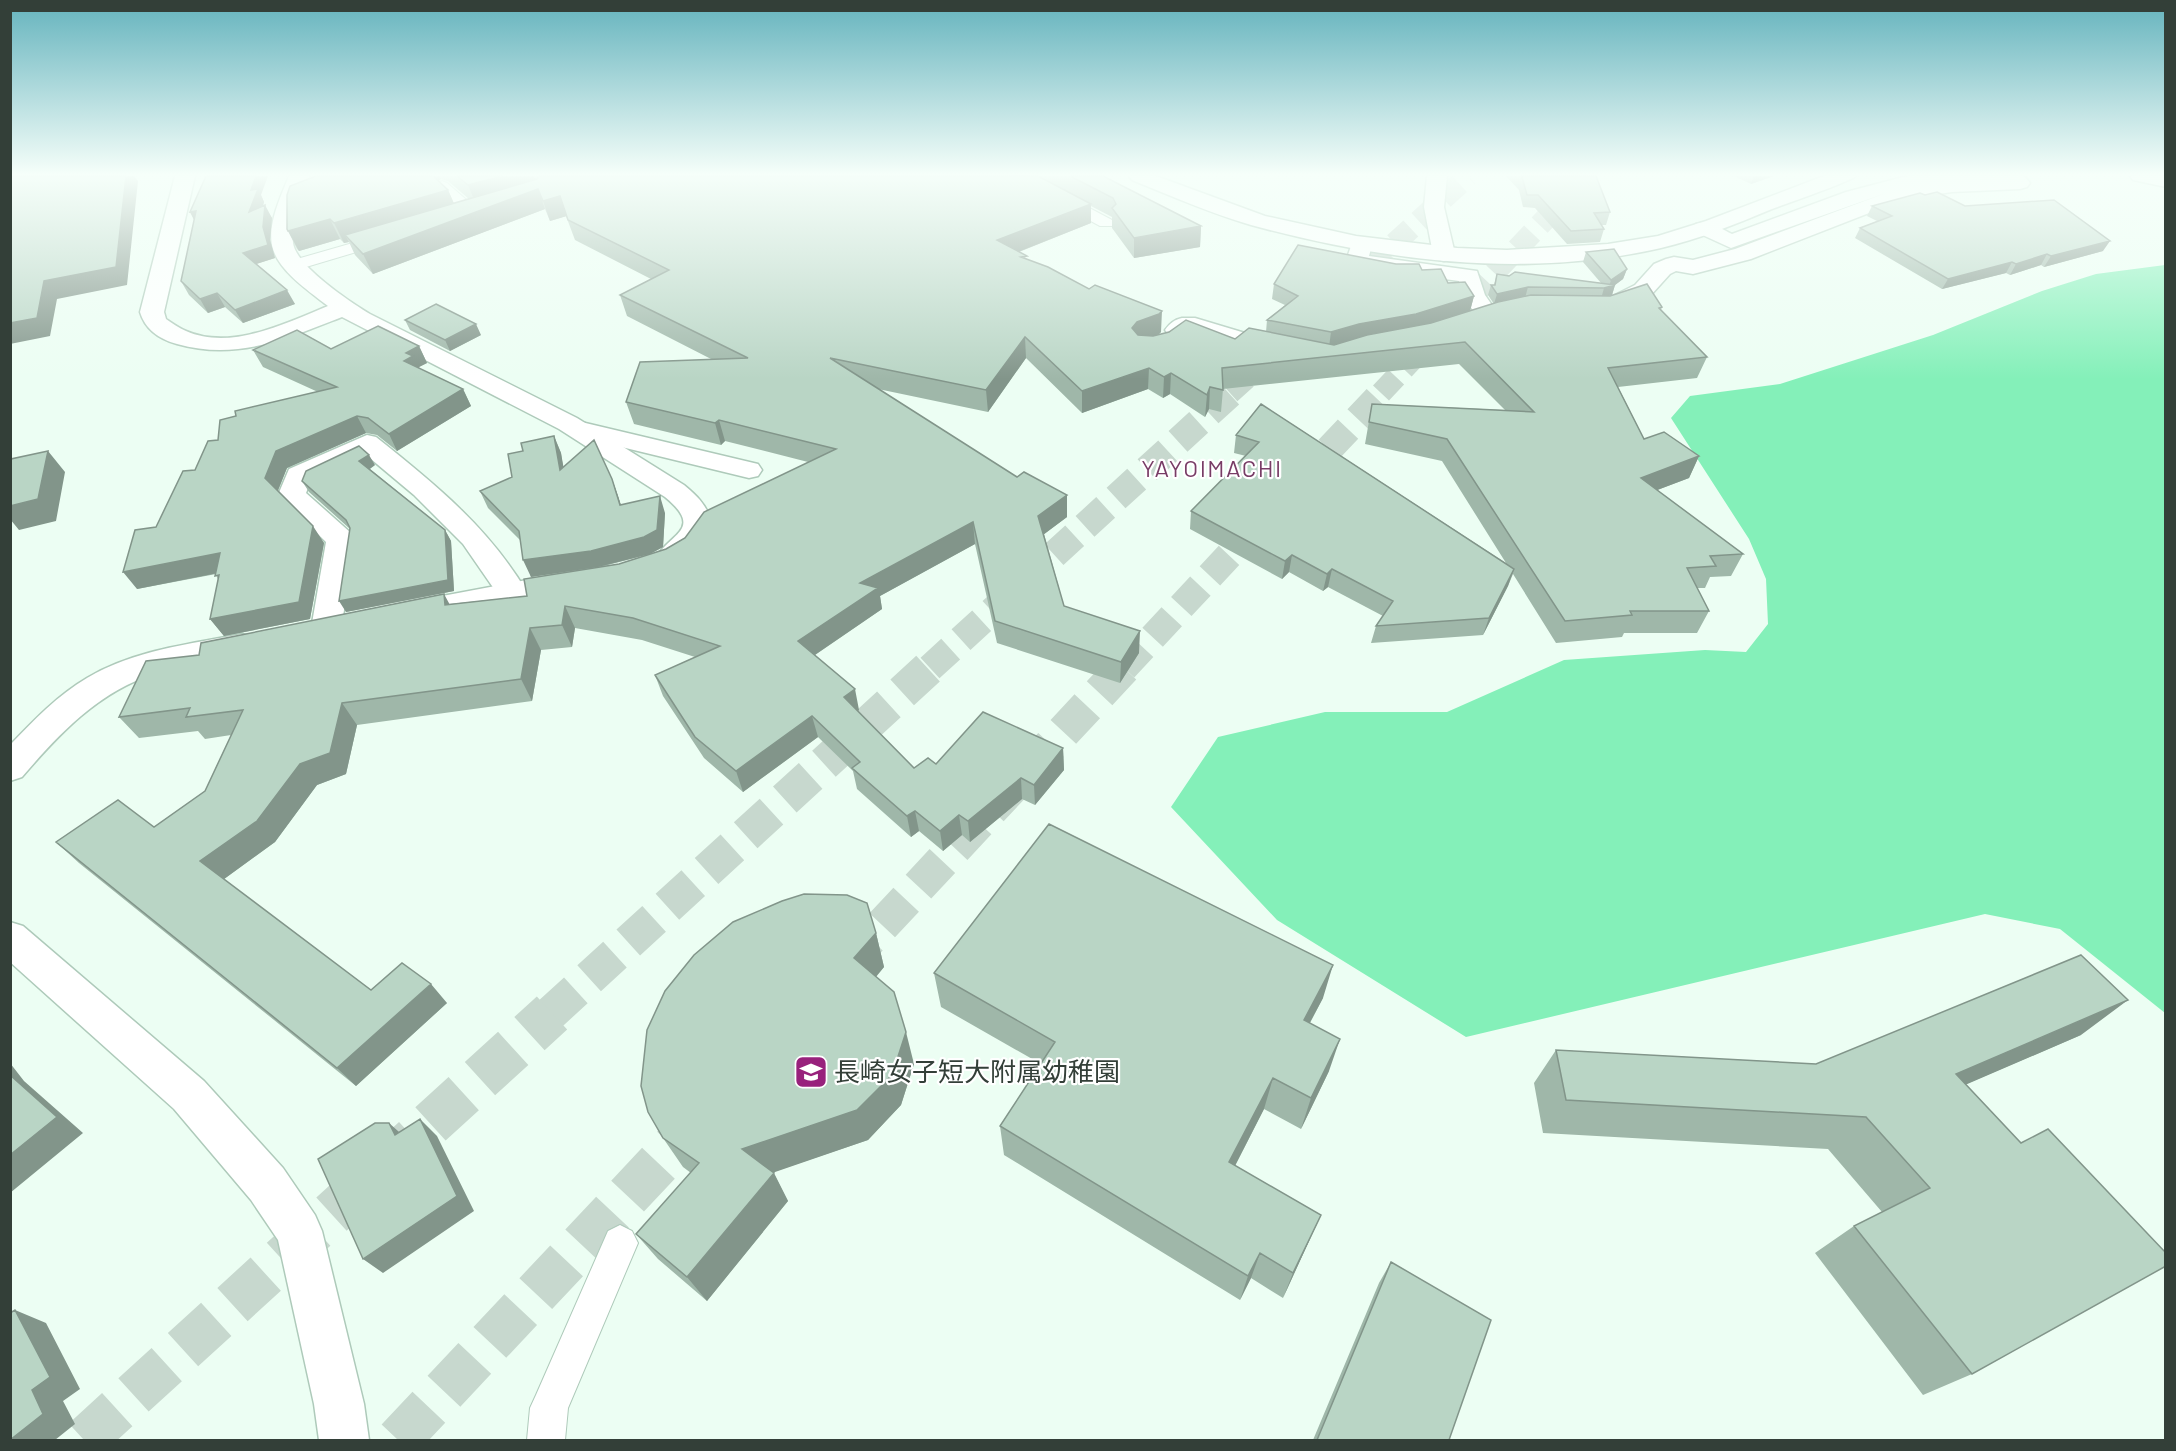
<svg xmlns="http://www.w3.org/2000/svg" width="2176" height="1451" viewBox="0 0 2176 1451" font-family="Barlow,'Noto Sans JP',sans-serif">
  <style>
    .green { fill: #84f0b9 }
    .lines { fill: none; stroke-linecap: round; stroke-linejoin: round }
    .highway-tunnel-far3 { stroke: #c7d8ce; stroke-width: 22; stroke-dasharray: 22 11; stroke-linecap: butt }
    .highway-tunnel-far2 { stroke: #c7d8ce; stroke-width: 28; stroke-dasharray: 28 14; stroke-linecap: butt }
    .highway-tunnel-far1 { stroke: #c7d8ce; stroke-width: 35; stroke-dasharray: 35 18; stroke-linecap: butt }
    .highway-tunnel { stroke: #c7d8ce; stroke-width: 45; stroke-dasharray: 45 22; stroke-linecap: butt }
    .lane-casing { stroke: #aecaba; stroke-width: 2 }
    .street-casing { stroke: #aecaba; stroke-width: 3 }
    .secondary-casing { stroke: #aecaba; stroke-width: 3 }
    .lane { fill: #fff; fill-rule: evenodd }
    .street { fill: #fff; fill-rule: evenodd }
    .secondary { fill: #fff; fill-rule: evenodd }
    .wall { fill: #9fb7a9; fill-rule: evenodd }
    .shaded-wall { fill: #82958a }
    .building { fill: #b9d5c5; stroke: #82958a; stroke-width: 1.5 }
    .labels { text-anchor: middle; stroke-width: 4.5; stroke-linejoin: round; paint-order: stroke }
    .quarter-label { font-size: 24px; letter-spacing: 1.5px; fill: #783c66; stroke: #fff }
    .near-poi-label { font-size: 26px; fill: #333f38; stroke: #fff; text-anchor: start }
  </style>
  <rect width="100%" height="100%" fill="#ecfef3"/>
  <path class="green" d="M2165,265V1013L2060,929L1985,914L1466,1037L1277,920L1171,807L1218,737L1325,712H1447L1564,660L1705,650L1746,652L1768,624L1766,579L1749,539L1671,418L1690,396L1780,384L1933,335L2042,291L2096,274Z"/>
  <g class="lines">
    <path class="highway-tunnel-far3" d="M1346,288L1468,176
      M1230,393L1270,357
      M1381,393L1586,176"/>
    <path class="highway-tunnel-far2" d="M1300,480L1383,392
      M930,668L1232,392
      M1124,668L1262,520"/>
    <path class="highway-tunnel-far1" d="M846,964L1125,666
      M550,1014L931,666"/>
    <path class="highway-tunnel" d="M84,1440L552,1013
      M398,1440L702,1117"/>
    <g class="lane-casing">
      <path id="lane" d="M1011,176H1029L1112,220L1114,223L1112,226H1100L1013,179Z
        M442,181L447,183L478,210L480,213L478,216H466L437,189L434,186Z
        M384,234L390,236L392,239L390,242L296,270L290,269L288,265L290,261Z
        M620,1225L632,1231L638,1243L568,1408L565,1440H527L530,1408L536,1395L608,1231Z"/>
    </g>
    <g class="street-casing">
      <path id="street" d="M1427,176H1447L1444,207L1455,254L1452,259L1444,261L1436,259L1433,254L1424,207Z
        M1907,176H2024L2030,183L2027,187L2020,189L1952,192L1905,199L1751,259L1693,274L1676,271L1670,274L1651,295L1633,306L1611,313L1603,311L1600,306L1603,301L1635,285L1654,264L1666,259L1674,257L1693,260L1735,249L1886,193L1731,248L1696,232L1692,228L1696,224C1709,220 1720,228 1732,234L1846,192Z
        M1361,239L1369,240L1372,245L1369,256L1477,271L1485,295L1499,315L1495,320L1487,322L1479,320L1463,295L1459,281L1349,266L1346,261L1353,240Z
        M1182,318H1195L1245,333L1287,341L1291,346L1287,351C1260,358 1222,338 1195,333C1186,331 1180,338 1169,335L1165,330C1170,323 1174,320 1182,318Z
        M577,421L758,464L762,470L758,476L749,478L568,434L564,429L568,424Z
        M367,435L376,437C435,484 488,527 527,592L523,599L512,602L501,599L463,544L414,495L365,454L311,480L306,493L351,533L355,540L341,629L337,637L326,640L315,637L311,629L326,542L278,495L289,469Z"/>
    </g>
    <g class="secondary-casing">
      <path id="secondary" d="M175,176H195L164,312L166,319C172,323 179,328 186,331C231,351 286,323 328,306C310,292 280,272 273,249C266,227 281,196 289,176H309C303,197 291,220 293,243C296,266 350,302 370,314L577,418L684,485C695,494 707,505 710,519C714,544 684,569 661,563L657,556C671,533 704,529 665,497L559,429L342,317C286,339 237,361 177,344C159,339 145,329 140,312Z
        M1129,176H1156L1265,216L1356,236L1457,248L1507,250L1608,244L1658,236L1706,221L1824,176H1856C1852,181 1785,204 1772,209C1736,224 1699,239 1661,248C1527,279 1382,261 1251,225C1210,213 1171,196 1132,180Z
        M2130,176H2166V187L2133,180Z
        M569,572L579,575L584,582L579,589L405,623L394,620L390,613L394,606L405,603Z
        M242,634L253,637L258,645L253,653C221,662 186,664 154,674C98,692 59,734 22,777L10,781V745C34,720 58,695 87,678C134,650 190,644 242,634Z
        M10,922L23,926L204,1081L283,1168L315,1215L322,1231L364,1404L369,1440H319L314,1404L278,1240L251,1200L174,1109L10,962Z"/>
    </g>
    <use href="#lane" class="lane"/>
    <use href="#street" class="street"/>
    <use href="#secondary" class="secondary"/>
  </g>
  <path class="wall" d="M316,176H1103L1201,226L1200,247L1134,258L1112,228V217L1091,206V223L1019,252L1027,259L1161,332L1158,335L1235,339L1266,332L1267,320L1285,305L1272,299L1274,284L1422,270L1474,296L1470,311L1430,323L1494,304L1488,295L1491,285H1494L1497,274L1601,283L1583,262L1586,252L1627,269L1623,279L1615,285L1612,295L1608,296L1662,307L1661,310L1707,357L1697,378L1618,387L1644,439L1699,456L1689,478L1657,490L1743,554L1731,576L1710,577L1705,588H1697L1709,611L1697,633H1624L1622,637L1556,643L1513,574L1508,586L1483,635L1371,643L1376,626L1383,616L1328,587L1323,591L1289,572L1282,579L1190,529L1191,511L1246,456L1234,453L1236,435L1261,404L1506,563L1442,461L1365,444L1372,404L1505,410L1459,364L1223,389L1221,412L1209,409L1205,417L1170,394L1163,398L1148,389L1082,413L1026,358L988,412L878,389L1017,477L1067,495V517L1044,534L1064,606L1139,653L1120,683L997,643L975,544L880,596L882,609L815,655L859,710L858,711L914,768L936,764L1063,748L1064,770L1035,805L1022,799L970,842L962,835L943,851L919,831L911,837L857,789L853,771L818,737L743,792L704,758L663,696L655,675L695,657L642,640L575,628L572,647L541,650L532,701L357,725L346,774L317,785L275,842L224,879L371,990L447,1003L356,1086L79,863L56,842L154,827L205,791L231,735L205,739L198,731L139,738L119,717L199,655L449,604L527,596L571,571L531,577L521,541L488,508L480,491L512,477L523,451L554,436L561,453L563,467L612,479L621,505L665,513L663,547L650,554L666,549L808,462L725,441L721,445L634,424L626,402L713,360L627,316L620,295L651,279L575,240L566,216L550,221L545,209L373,274L355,255L349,242L344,243L340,239L299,251L297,249L287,229ZM441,179L448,181L469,199L454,204L448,190L438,181ZM650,554L619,564L604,566Z
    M1506,176H1596L1610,212L1606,225H1601L1604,229L1600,242L1567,244L1535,208L1523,207L1519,190Z
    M1734,176H1774L1751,184Z
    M261,195L264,202L263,206L272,218L270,240L275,258L256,264L295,304L243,323L225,307L208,313L189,295L181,281L194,220L190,212Z
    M1925,195L1965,206L2103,251L2044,267L2041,265L2010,275L2006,273L1942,289L1855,238L1860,228L1877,221L1867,216L1872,206Z
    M405,320L481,335L450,351L410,330Z
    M419,346L427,363L419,367V369L463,389L471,406L397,451L377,435L366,433L287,468L278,491L324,543L310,619L224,636L210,619L218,580L216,574L137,589L156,527L195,470L236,416L318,392L263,367L253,350Z
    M375,465L370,469L445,530L451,541L454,591L346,612L350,529L309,492L302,481Z
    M876,933L884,967L876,977L914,1064L901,1105L868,1140L773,1172L788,1201L707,1301L658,1259L636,1234L691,1173L683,1167L663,1138Z
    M934,973L1323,998L1310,1023L1329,1071L1301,1129L1264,1109L1235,1166L1321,1215L1283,1298L1251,1278L1240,1300L1004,1155L1000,1126L1041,1064L941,1007Z
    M2081,1035L1966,1084L1972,1374L1923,1395L1815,1253L1854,1226L1882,1212L1828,1149L1543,1133L1534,1083L1556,1050L1816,1064Z
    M1391,1262L1449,1440H1313L1379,1283Z"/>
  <path class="shaded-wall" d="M125,176H134L138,181L127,285L57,299L50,336L10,344V323L44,281Z
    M256,176H268L261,195L264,202L257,225L249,212L251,190Z
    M427,176H439L441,179L433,184Z
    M502,176H534L538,187L476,204L468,185Z
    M1754,176H1774L1751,184Z
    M538,189L545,209L373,274L363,254Z
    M448,190L457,210L345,235L349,242L344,243L334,223Z
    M560,196L567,216L550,221L543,201Z
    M1091,204V223L998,260L997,240Z
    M265,205L272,218L270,240L275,258L250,266L243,253L263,227Z
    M196,211L197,225L190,212Z
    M330,219L340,239L299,251L288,231Z
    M1201,226L1200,247L1134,258V238Z
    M2110,241L2103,251L2044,267L2051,256Z
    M2047,254L2041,265L2010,275L2016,264Z
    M2012,262L2006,273L1942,289L1948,279Z
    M1627,269L1623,279L1615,285L1612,295L1601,299L1604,288L1609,287L1611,280Z
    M1528,287L1525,298L1494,304L1497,294Z
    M287,290L295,304L243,323L235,310Z
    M217,293L225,307L208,313L200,299Z
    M1474,296L1470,311L1412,329L1329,347L1331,332L1359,324Z
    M1162,311L1161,332L1158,335L1136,343L1132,328L1137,322Z
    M476,324L481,335L450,351L445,340Z
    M1025,337L1026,358L988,412L986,390Z
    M419,346L427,363L419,367L421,373L404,361L406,353Z
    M1149,368L1148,389L1082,413V391Z
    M1171,373L1170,394L1163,398L1164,377Z
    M1210,387L1209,409L1205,417L1207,395Z
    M463,389L471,406L397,451L389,434Z
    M357,416L366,433L287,468L276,495L265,478L276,451Z
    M719,420L725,441L721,445L715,423Z
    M554,436L561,453L567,487L560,470Z
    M48,451L65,472L56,521L19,530L10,519V506Z
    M369,455L375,465L365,472L359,461Z
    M1699,456L1689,478L1631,500L1641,478Z
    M612,479L618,496L626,522L620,505Z
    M1067,495V517L1039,538L1038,516Z
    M660,496L665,513L663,547L650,554L598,567L531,577L523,560Z
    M973,522L975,544L880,596L882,609L803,663L798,641L860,583Z
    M313,526L324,543L310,619L224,636L210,619Z
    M445,530L451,541L454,591L346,612L339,601Z
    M220,553L233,570L137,589L123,572Z
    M1292,555L1289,572L1282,579L1285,561Z
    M1332,569L1328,587L1323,591L1327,574Z
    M1514,569L1508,586L1483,635L1489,618Z
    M444,594L456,616L445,605Z
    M565,606L575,628L572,647L562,625Z
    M530,628L541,650L532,701L521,679Z
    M1140,631L1139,653L1120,683L1121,662Z
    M855,689L859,710L849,718L844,697Z
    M342,703L357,725L346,774L317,785L275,842L220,882L200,861Z
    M812,716L818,737L743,792L736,771Z
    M1063,748L1064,770L1035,805L1034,785Z
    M1021,778L1022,799L970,842L968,821Z
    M915,811L919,831L911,837L907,816Z
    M959,815L962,835L943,851L940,831Z
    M876,933L884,967L863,992L854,958Z
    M1333,965L1323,998L1294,1052L1304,1020Z
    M431,984L447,1003L356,1086L337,1068Z
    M2128,1000L2081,1035L1914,1107L1956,1074Z
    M906,1032L914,1064L901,1105L868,1140L758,1178L742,1149Z
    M1340,1039L1329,1071L1301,1129L1311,1098Z
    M10,1063L24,1081L83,1133L10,1193Z
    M1273,1078L1264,1109L1222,1191L1229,1162Z
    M420,1119L437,1136L474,1211L383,1273L363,1259Z
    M389,1123L408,1140L395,1135Z
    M774,1173L788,1201L707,1301L687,1277Z
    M1321,1215L1309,1241L1283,1298L1293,1273Z
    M1260,1253L1251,1278L1240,1300L1248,1276Z
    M15,1310L46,1323L80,1389L63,1401L75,1424L55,1440H10L32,1390Z"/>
  <path class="building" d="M10,176H126L116,267L44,281L37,318L10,323Z
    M206,176H256L251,190L258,189L249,212L265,205L263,227L268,245L243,253L287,290L235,310L217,293L200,299L181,281L196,211L190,212Z
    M316,176H433L448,190L334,223L330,219L288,231L287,229V195L290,186Z
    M457,176H502L468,185Z
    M539,176H1038L1091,204L997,240L1027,256L1021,257L1048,267L1089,289L1095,285L1162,311L1159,314L1137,322L1132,328L1138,335L1153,336L1169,332L1186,320L1235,339L1249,328L1334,345L1367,335L1431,323L1498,302L1531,295L1610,296L1647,284L1662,307L1659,308L1707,357L1608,368L1644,439L1664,432L1699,456L1641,478L1743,554L1710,556L1716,566L1687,568L1709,611H1630L1632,615L1565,621L1447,439L1369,422L1372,404L1534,412L1465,342L1222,368L1223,390L1210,387L1207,395L1171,373L1164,377L1149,368L1082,391L1025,337L986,390L830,358L1017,477L1024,472L1067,495L1038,516L1064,606L1140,631L1121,662L995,621L973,522L860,583L878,588L798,641L855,689L844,697L914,768L928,758L936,764L983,712L1063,748L1034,785L1021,778L968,821L959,815L940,831L915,811L907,816L852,768L860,762L812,716L736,771L695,737L655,675L720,646L633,618L565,606L562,625L530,628L521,679L342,703L330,753L300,764L257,821L200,861L371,990L402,963L431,984L337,1068L56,842L118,800L154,827L205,791L243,710L186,717L190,708L119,717L146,661L199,655L201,643L444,594L445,605L527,596L524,579L619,564L666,549L685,538L704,512L836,449L719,420L715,423L626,402L640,362L748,358L620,295L669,270L568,220L560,196L543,201L538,189L363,254L345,235L537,179Z
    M1070,176H1103L1201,226L1134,238L1112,208L1116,204L1113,198Z
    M1521,176H1596L1610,212L1594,213L1604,229L1571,231L1538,195H1527L1522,177Z
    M1937,192L1965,206L2054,200L2110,241L2051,256L2047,254L2016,264L2012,262L1948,279L1860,228L1892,216L1872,206L1920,193L1925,195Z
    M1298,245L1396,264H1419L1422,270L1441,269L1448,283L1465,282L1474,296L1416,314L1359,324L1331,332L1267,320L1298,296L1274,284Z
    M1614,249L1627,269L1611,280L1586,252Z
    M1515,272L1615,285L1604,288L1528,287L1497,294L1491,285H1495L1497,274L1509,276Z
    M436,304L476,324L445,340L405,320Z
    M378,326L419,346L406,353L413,356L404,361L463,389L389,434L368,418L357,416L276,451L265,478L313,526L299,602L210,619L219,575L215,576L220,553L123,572L135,530L156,527L183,471L195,470L208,441L218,440L220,420L236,416L235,411L337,387L253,350L297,330L331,349Z
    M1261,404L1514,569L1489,618L1376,626L1393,601L1332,569L1327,574L1292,555L1285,561L1191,511L1259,442L1236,435Z
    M554,436L560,470L594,440L612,479L620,505L660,496L657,530L644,537L591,551L523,560L519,531L480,491L512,477L508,454L523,451L521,443Z
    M359,446L369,455L359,461L445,530L448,580L339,601L350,528L346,520L302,481L306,471Z
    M48,451L38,499L10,506V463L11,459Z
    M1049,824L1333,965L1304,1020L1340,1039L1311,1098L1273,1078L1229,1162L1321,1215L1293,1273L1260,1253L1248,1276L1000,1126L1055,1042L934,973Z
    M804,894L847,895L867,903L876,933L854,958L894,992L906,1032L892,1075L857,1110L742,1149L774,1173L687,1277L636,1234L699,1163L663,1138L648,1112L641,1086L647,1030L665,991L694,955L733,922L782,901Z
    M2081,955L2128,1000L1956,1074L2021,1143L2048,1129L2166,1253V1266L1972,1374L1854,1226L1930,1188L1866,1117L1566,1100L1556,1050L1816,1064Z
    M10,1075L57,1117L10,1155Z
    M420,1119L457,1196L363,1259L318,1159L375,1123H389L395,1135Z
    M1391,1262L1491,1320L1449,1440H1317Z
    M15,1310L50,1377L32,1390L43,1414L10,1440V1313Z"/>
  <linearGradient id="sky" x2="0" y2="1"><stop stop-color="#64b3bd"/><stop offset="0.46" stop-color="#f6fffa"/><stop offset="1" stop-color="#f6fffa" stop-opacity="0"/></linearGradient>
  <rect width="2176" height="379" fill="url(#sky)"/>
  <defs>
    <g id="school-square" transform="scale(1.725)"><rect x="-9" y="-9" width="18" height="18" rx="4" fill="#98217c" stroke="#fff"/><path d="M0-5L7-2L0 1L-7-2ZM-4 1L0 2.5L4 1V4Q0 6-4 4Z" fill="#fff"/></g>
  </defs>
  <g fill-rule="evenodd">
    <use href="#school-square" x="811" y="1072"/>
  </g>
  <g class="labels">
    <g class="quarter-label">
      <text x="1212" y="477">YAYOIMACHI</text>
    </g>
    <g class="near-poi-label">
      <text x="834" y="1081">長崎女子短大附属幼稚園</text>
    </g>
  </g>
  <rect width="2176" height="1451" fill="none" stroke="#333f38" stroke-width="24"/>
</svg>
